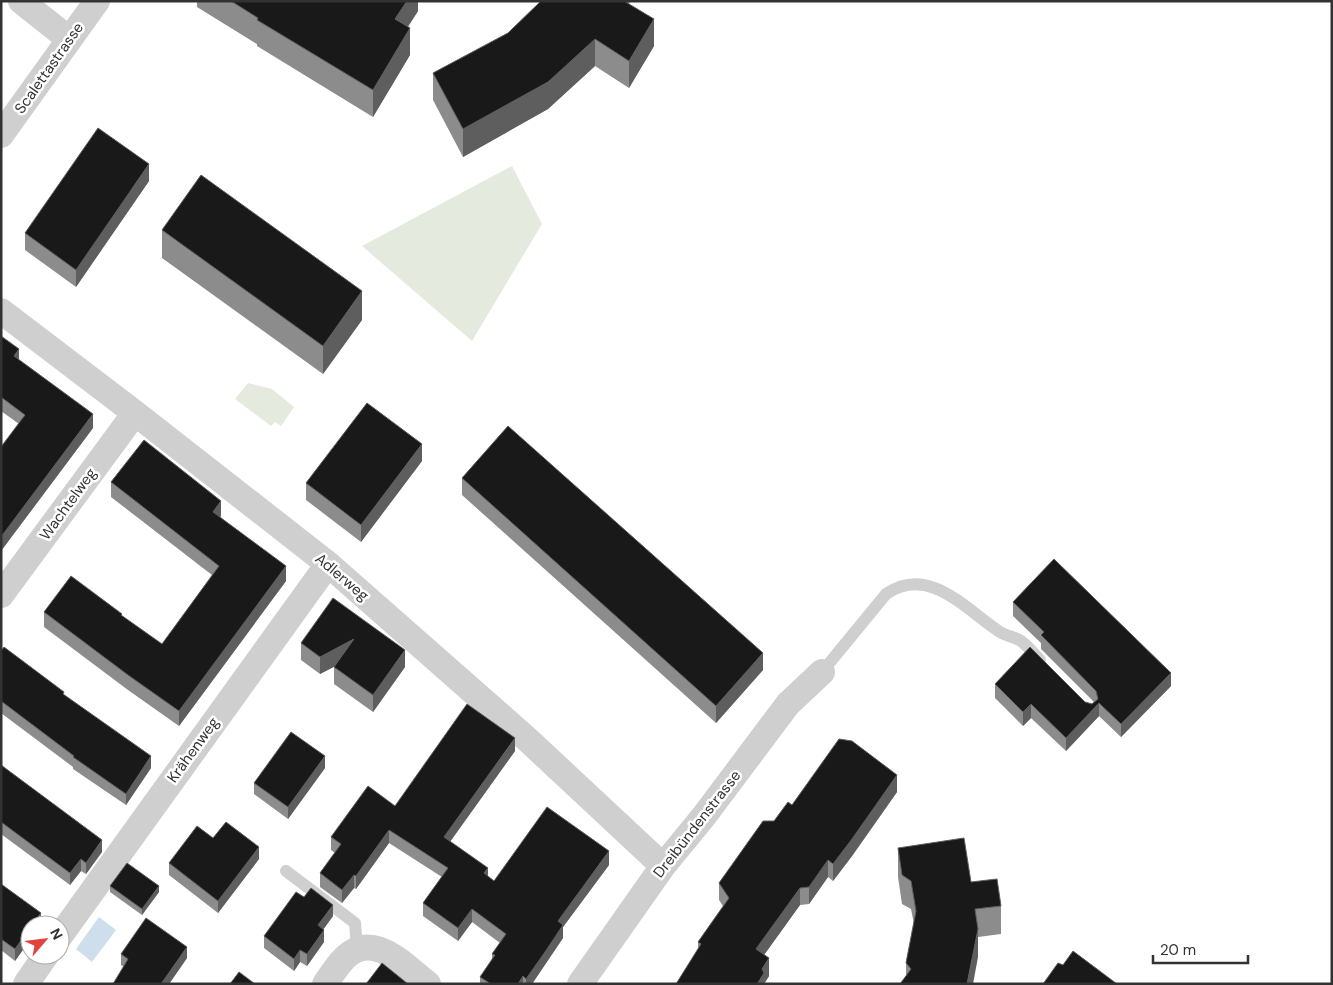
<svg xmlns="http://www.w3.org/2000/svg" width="1333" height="985" viewBox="0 0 1333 985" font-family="'DM Sans',sans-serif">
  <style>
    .green { fill: #e4ebde }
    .water { fill: #cfdeec }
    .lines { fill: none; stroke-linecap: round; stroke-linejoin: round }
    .service { stroke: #cfcfcf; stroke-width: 12 }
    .minor { stroke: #cfcfcf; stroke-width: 26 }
    .wall { fill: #8c8c8c }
    .shaded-wall { fill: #5e5e5e }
    .building { fill: #191919; stroke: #5e5e5e }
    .labels { text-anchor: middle; stroke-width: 5; stroke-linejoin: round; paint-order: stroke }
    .street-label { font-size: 15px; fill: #323232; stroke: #fff }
  </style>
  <rect width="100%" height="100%" fill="#fff"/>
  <path class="green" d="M512,166L542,224L472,341L362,246Z
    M248,383L272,389L294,407L281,426L275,422L271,426L235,399Z"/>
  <path class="water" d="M99,917L116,930L92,962L76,949Z"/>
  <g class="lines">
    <path class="service" d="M822,672L886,594C929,564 966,610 1000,632C1006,636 1015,637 1021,641C1028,646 1034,654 1040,660
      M286,871L355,923L357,949"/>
    <path class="minor" d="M21,1L69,39
      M1,135L97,1
      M1,311L135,413L328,564L528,740L663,866
      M1,595L135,413
      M60,936L328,564
      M26,984L46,955
      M325,984C330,977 335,969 341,962C371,927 402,964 428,984
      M580,984L663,866L704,816L788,704L822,672"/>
  </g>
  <path class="wall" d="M197,1H418V11L408,27L410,55L373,117L257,46V44L197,7Z
    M541,1H630L629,4L654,46L629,88L595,66L548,109L463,157L433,100V73L508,33Z
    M149,181L76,287L25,250V233Z
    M162,230L362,320L323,374L162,258Z
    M1,336L19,360L93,428L1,551V447L19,424L1,411Z
    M422,461L361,542L306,500V483Z
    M462,478L763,670L716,723L462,495Z
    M111,482L221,516L220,517L286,581L179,726L128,690L44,627V612L122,616L162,644L212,575L111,497Z
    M1013,602L1171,686L1121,737L1099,716L1066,751L1031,718L1023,726L995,698V684L1092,704L1094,702L1041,649V643L1013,616Z
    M301,643L405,667L373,712L334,684V667L320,674L301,660Z
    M1,651L64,695L151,768L126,805L73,769V767L1,713Z
    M515,751L450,842L488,876L494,881L609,865L563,927V938L532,984H480V977L492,959V954L500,943L472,922L458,941L423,916V903L442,877L389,843L356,889L354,888L342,903L320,887V873L335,853L331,850V837L395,806Z
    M1,765L102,852L86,874L81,871L70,885L1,834Z
    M325,768L288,819L254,794V783Z
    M897,792L852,856L833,881L828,877L809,904L800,905L764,955L769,976L764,984L698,950V942L723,906L719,900V883L774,821L792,805Z
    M213,838L259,859L218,913L169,875V863Z
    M898,848L971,882L1001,906V934L978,937V957L906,975V963L914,924L911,909L902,904L898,877Z
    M1,884L41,925H30V940L15,961L1,950Z
    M110,886L159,892L142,915L110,892Z
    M304,897L333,916L323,929L324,942L307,966L300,962L294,971L264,948V936Z
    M121,954L187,958L169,984H113L124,967L121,965Z"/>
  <path class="shaded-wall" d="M407,1H418V11L395,46V19Z
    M654,19V46L629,88V61Z
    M410,28V55L373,117V90Z
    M595,39V66L548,109L463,157V129Z
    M149,164V181L76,287V270Z
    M362,291V320L323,374V346Z
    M19,349V363L14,356Z
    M93,414V428L1,551V537Z
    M422,444V461L361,542V525Z
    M221,501V516L213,527V512Z
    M286,566V581L179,726V711Z
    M354,639V656L320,674V657Z
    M405,650V667L373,712V695Z
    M763,653V670L716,723V706Z
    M1171,673V686L1121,737V724Z
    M1099,703V716L1066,751V738Z
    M1031,704V718L1023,726V712Z
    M515,738V751L444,850V837Z
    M151,756V768L126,805V794Z
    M325,756V768L288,819V807Z
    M897,775V792L852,856L833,881V864Z
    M389,830V843L356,889V876Z
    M102,840V852L86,874V863Z
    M259,847V859L218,913V901Z
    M609,851V865L563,927V938L532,984H526V979L558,921Z
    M81,859V871L70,885V873Z
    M828,860V877L809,904V887Z
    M488,868V881L484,873Z
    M354,875V888L342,903V890Z
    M159,886V892L142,915V909Z
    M800,888V905L756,966V949Z
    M333,905V916L318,937V925Z
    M472,909V922L458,941V928Z
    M41,913V925H32Z
    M30,928V940L15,961V949Z
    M978,929V957L973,984H967Z
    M324,930V942L307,966V954Z
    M187,947V958L169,984H161Z
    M300,950V962L294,971V959Z
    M769,958V976L764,984H757L762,969Z
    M523,976V984H518Z"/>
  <path class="building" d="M231,1H407L395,19L410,28L373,90L257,20L258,18Z
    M541,1H624L654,19L629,61L595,39L548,82L463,129L433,73L508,33Z
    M98,128L149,164L76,270L25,233Z
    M201,175L362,291L323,346L162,230Z
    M1,336L19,349L14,356L93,414L1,537V447L25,415L1,397Z
    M367,403L422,444L361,525L306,483Z
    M508,426L763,653L716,706L462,478Z
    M144,440L221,501L213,512L286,566L179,711L128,675L44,612L71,576L122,614L121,615L162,644L219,566L111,482Z
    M1054,559L1171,673L1121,724L1099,703L1066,738L1031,704L1023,712L995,684L1030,647L1085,702L1092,704L1098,699L1096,691L1041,635L1044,632L1013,602Z
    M333,598L405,650L373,695L334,667L354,639L320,657L301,643Z
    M4,647L64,692L63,694L151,756L126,794L73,757L74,756L1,701V651Z
    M467,704L515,738L444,837L488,868L484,873L494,881L547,807L609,851L558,921L563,925L545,952L526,979L523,976L518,984H491L480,977L495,955L492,954L506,934L472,909L458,928L423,903L448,868L389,830L356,876L354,875L342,890L320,873L341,844L331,837L368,786L395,806Z
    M291,732L325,756L288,807L254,783Z
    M839,739L852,741L897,775L852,839L833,864L828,860L809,887L800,888L756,949L769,958L762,969L764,973L757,984H676L701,944L698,942L729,898L719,883L763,821H774L788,802L792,805Z
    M1,765L102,840L86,863L81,859L70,873L1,822Z
    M226,822L259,847L218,901L169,863L197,826L213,838Z
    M964,838L971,882L997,879L1001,906L975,909L978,929L967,984H900L911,969L906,963L916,911L911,881L902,875L898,848Z
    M127,863L159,886L142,909L110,886Z
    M1,884L41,913L32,925H30V928L15,949L1,939Z
    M311,888L333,905L318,925L324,930L307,954L300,950L294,959L264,936L296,892L304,897Z
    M146,918L187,947L161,984H113L128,959L121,954Z
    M1073,951L1117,984H1043L1058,963L1063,965Z
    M382,963L408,984H366Z
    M239,972L255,984H230Z"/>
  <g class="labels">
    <g class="street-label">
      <text transform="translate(49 68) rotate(-55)" y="5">Scalettastrasse</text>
      <text transform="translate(68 504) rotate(-54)" y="5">Wachtelweg</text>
      <text transform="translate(342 577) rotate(40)" y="5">Adlerweg</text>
      <text transform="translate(193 750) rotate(-54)" y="5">Krähenweg</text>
      <text transform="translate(697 824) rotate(-52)" y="5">Dreibündenstrasse</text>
    </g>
  </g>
  <rect width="1333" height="985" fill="none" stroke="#323232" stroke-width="5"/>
  <g transform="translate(45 940) rotate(62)"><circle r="24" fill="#ffffff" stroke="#adadad"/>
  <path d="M0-4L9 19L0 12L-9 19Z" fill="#e0443e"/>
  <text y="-8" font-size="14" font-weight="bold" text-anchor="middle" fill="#323232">N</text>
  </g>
  <path d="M1153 955v8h95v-8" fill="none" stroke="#323232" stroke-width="2.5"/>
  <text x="1160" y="955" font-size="15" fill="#323232" stroke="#ffffff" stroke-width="4" paint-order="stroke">20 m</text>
</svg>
